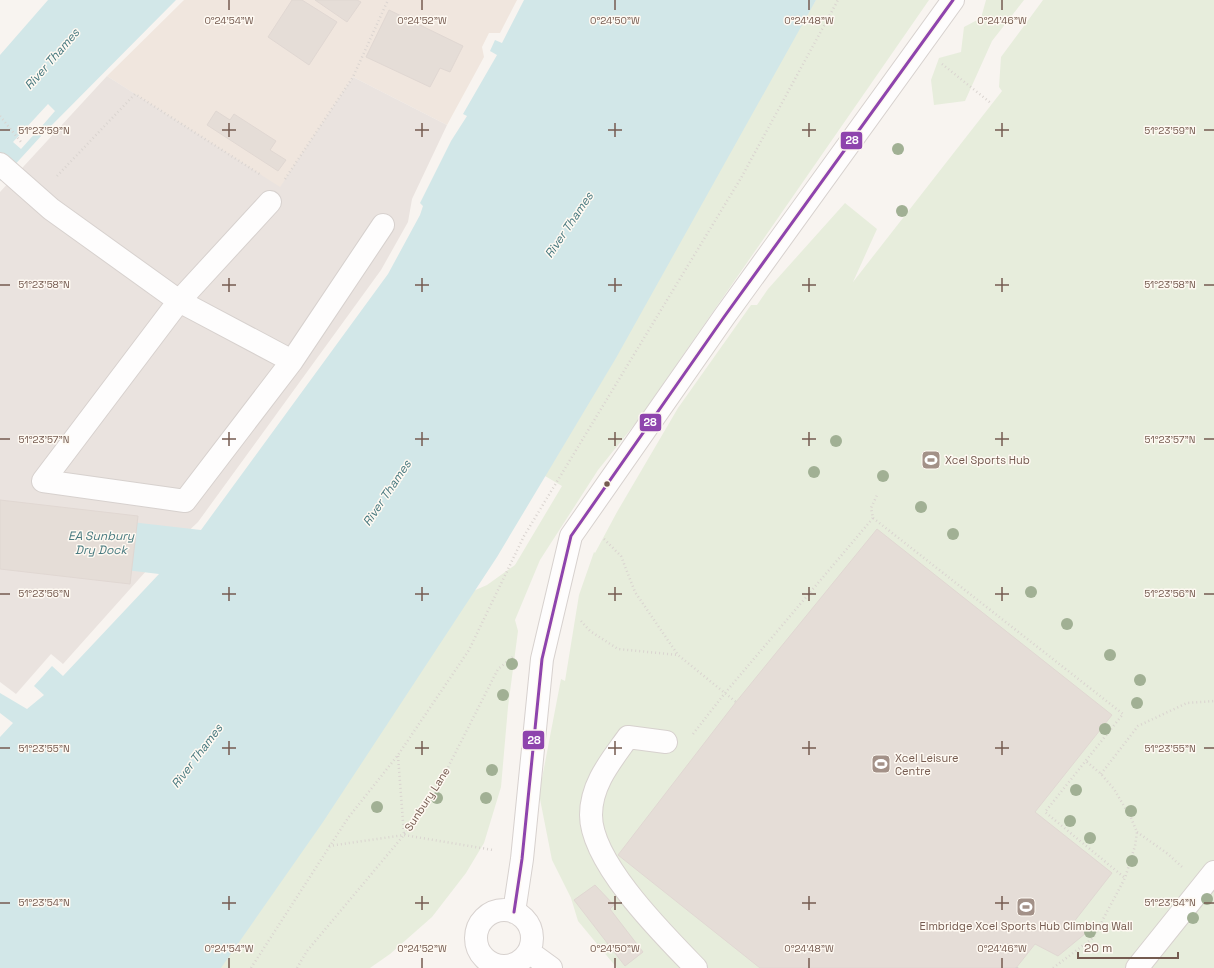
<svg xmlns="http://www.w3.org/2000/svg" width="1214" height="968" viewBox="0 0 1214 968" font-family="'Space Grotesk',sans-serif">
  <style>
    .residential { fill: #f0e6de }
    .industrial { fill: #eae3df }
    .green { fill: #e7eddc }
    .water { fill: #d2e7e8 }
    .building { fill: #e5ddd7; stroke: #e0d7d2 }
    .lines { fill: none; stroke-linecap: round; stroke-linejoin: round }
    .minor-casing { stroke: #d7d1ce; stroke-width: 24 }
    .path { stroke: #dad4d0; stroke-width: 2.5; stroke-dasharray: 1 3; stroke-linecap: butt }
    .minor { stroke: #fefdfd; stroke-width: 22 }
    .bus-1-casing { stroke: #fef9f2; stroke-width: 6 }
    .bus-1 { stroke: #8e44ad; stroke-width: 3 }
    .tree { fill: #a1b094 }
    .ticks { fill: none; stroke: #755b50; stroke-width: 1.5 }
    .bus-dot { fill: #755b50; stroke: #fef9f2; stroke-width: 1.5 }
    .labels { text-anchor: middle; stroke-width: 3; stroke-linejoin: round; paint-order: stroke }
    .poi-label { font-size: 11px; fill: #755b50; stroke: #fef9f2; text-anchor: start }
    .street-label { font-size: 11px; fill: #755b50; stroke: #fef9f2 }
    .water-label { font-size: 12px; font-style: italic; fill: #48797f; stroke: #fef9f2 }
    .ticks-label { font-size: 10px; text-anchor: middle; fill: #755b50; stroke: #fef9f2; stroke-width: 3; stroke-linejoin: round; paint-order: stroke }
    .line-badge { stroke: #fef9f2; stroke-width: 1.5 }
    .badge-label { font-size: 11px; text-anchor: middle; font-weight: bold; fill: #fff }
  </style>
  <rect width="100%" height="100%" fill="#f8f4f0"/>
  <path class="residential" d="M184,0H517L500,33H489L482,47L484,57L447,125L353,77L280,188L107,76Z"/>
  <path class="industrial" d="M107,76L280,187L353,77L447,125L412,199L408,222L381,270L198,522L147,570L63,664L51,654L16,694L0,682V192Z"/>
  <path class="green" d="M816,0H929L638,420L598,470L540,560L515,620L518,631L508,707L501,787L484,843L466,873L432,917L390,954L370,968H197L448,602L487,585L515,565L562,486L523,463Z
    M986,0H1024L992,41L965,101L934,105L931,80L939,58L961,52L964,27L981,18Z
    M1043,0H1214V968H617L578,921L571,898L552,860L539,794L561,679L565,681L579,595L594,552L595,553L617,512L678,408L751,305H757L768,289L845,203L877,229L853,282L1002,91L999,87L1001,57Z"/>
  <path class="water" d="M48,0H176L47,130L42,126L55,111L48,104L13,142L21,149L38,130L42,135L0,181V55Z
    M524,0H816L616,358L497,557L323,822L221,968H0V737L13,723L0,713V693L27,709L44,695L34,686L52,666L63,676L159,574L0,555V507L201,530L388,274L420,215L423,206L420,203L451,141L467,116L463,114L497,55L490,51L495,40L502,43Z"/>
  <path class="building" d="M292,0H302L337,22L309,65L268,37Z
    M315,0H357L361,2L347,22Z
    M389,10L463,46L450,72L440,68L430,87L366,57Z
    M216,111L230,120L234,114L276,141L270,150L286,160L278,171L207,125Z
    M0,500L138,516L130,584L0,569Z
    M877,529L1112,715L1035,812L1112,873L1073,923L1086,933L1058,956L1035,944L1016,968H760L618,855L736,702Z
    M595,885L614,905L610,909L643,952L625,966L574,900Z"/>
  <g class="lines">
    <g class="minor-casing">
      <path id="minor" d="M0,164L51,209L179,301L43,481L185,501L292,361L383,225
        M270,202L179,301L292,361
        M666,742L628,737C611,761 591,784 591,815C591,863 664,935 696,968
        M476 938a28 28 0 1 1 56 0a28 28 0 1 1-56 0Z
        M514,912L522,859L542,659L571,536L724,317L953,0
        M529,952L551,968
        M1137,968L1214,872"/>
    </g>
    <path class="path" d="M942,64L992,104
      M0,116L21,142
      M57,176L135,94L261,175
      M285,179L353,77L388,0
      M873,518L1123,714L1045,812L1125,878
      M604,539L621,556L635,592L678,655L736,702
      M581,621L590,631L618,649L678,655
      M693,734L725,693L873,518L871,508L878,493
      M398,756L404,835
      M1101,774L1138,726L1187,703L1214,701
      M1137,832L1168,854L1182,867
      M329,846L404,835L493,850
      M1017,967V968
      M251,968L348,818L398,755L469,650L524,536L741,178L838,0
      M297,968L307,951L404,835L440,783L498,669L513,657
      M1053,968L1093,938L1125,878L1135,846L1137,832L1131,818L1114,789L1101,774L1086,761"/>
    <use href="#minor" class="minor"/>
    <g class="bus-1-casing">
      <path id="bus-1" d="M514,912L522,859L542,659L571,536L724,317L953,0"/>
    </g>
    <use href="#bus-1" class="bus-1"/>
  </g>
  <g class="tree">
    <circle cx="898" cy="149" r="6"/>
    <circle cx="902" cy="211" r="6"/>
    <circle cx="836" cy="441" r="6"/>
    <circle cx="814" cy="472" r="6"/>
    <circle cx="883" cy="476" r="6"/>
    <circle cx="921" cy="507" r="6"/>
    <circle cx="953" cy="534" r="6"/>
    <circle cx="1031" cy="592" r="6"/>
    <circle cx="1067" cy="624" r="6"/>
    <circle cx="1110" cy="655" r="6"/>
    <circle cx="512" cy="664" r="6"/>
    <circle cx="1140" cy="680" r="6"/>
    <circle cx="503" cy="695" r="6"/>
    <circle cx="1137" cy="703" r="6"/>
    <circle cx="1105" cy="729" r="6"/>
    <circle cx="492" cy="770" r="6"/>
    <circle cx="1076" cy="790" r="6"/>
    <circle cx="437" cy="798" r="6"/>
    <circle cx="486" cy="798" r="6"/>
    <circle cx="377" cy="807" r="6"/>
    <circle cx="1131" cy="811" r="6"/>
    <circle cx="1070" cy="821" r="6"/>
    <circle cx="1090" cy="838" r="6"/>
    <circle cx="1132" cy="861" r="6"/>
    <circle cx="1207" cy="899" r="6"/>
    <circle cx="1193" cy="918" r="6"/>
    <circle cx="1090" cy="932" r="6"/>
  </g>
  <path class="ticks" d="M229,0V10M422,0V10M615,0V10M809,0V10M1002,0V10M229,123V137M422,123V137M615,123V137M809,123V137M1002,123V137M0,130H10M222,130H236M415,130H429M608,130H622M802,130H816M995,130H1009M1204,130H1214M229,278V292M422,278V292M615,278V292M809,278V292M1002,278V292M0,285H10M222,285H236M415,285H429M608,285H622M802,285H816M995,285H1009M1204,285H1214M229,432V446M422,432V446M615,432V446M809,432V446M1002,432V446M0,439H10M222,439H236M415,439H429M608,439H622M802,439H816M995,439H1009M1204,439H1214M229,587V601M422,587V601M615,587V601M809,587V601M1002,587V601M0,594H10M222,594H236M415,594H429M608,594H622M802,594H816M995,594H1009M1204,594H1214M229,741V755M422,741V755M615,741V755M809,741V755M1002,741V755M0,748H10M222,748H236M415,748H429M608,748H622M802,748H816M995,748H1009M1204,748H1214M229,896V910M422,896V910M615,896V910M809,896V910M1002,896V910M0,903H10M222,903H236M415,903H429M608,903H622M802,903H816M995,903H1009M1204,903H1214M229,958V968M422,958V968M615,958V968M809,958V968M1002,958V968"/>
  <defs>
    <g id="stadium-square" transform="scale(1)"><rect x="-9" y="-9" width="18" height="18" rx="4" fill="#a39188" stroke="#fef9f2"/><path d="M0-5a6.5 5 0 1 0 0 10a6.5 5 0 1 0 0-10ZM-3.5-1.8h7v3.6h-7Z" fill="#fff"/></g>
  </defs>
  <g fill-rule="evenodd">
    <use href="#stadium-square" x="931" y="460"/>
    <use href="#stadium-square" x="881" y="764"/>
    <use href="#stadium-square" x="1026" y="907"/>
  </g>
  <circle class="bus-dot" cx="607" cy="484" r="3.5"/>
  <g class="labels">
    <g class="poi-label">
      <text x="945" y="464">Xcel Sports Hub</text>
      <text x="895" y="762">Xcel Leisure<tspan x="895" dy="13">Centre</tspan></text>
      <text x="1026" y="930" text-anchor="middle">Elmbridge Xcel Sports Hub Climbing Wall</text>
    </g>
    <g class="street-label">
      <text transform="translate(427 799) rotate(-57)" y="4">Sunbury Lane</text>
    </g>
    <g class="water-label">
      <text transform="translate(52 59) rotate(-49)" y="4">River Thames</text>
      <text transform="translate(569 225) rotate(-56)" y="4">River Thames</text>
      <text transform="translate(387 493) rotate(-56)" y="4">River Thames</text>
      <text x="101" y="540">EA Sunbury<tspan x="101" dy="14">Dry Dock</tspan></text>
      <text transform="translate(197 756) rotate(-53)" y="4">River Thames</text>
    </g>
  </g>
  <g class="ticks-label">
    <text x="229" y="24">0°24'54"W</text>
    <text x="422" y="24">0°24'52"W</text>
    <text x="615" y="24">0°24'50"W</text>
    <text x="809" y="24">0°24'48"W</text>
    <text x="1002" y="24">0°24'46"W</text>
    <text x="44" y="134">51°23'59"N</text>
    <text x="1170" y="134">51°23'59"N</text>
    <text x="44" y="288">51°23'58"N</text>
    <text x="1170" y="288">51°23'58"N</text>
    <text x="44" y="443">51°23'57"N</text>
    <text x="1170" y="443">51°23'57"N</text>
    <text x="44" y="597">51°23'56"N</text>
    <text x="1170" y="597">51°23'56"N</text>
    <text x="44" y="752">51°23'55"N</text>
    <text x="1170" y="752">51°23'55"N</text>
    <text x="44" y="906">51°23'54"N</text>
    <text x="1170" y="906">51°23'54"N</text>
    <text x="229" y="952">0°24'54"W</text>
    <text x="422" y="952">0°24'52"W</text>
    <text x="615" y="952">0°24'50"W</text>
    <text x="809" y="952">0°24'48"W</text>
    <text x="1002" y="952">0°24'46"W</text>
  </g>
  <g class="line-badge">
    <rect x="840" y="131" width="23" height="19" rx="4" fill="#8e44ad"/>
    <rect x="639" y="413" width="23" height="19" rx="4" fill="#8e44ad"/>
    <rect x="522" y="730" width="23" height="20" rx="4" fill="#8e44ad"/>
  </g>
  <g class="badge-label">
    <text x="852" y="144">28</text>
    <text x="650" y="426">28</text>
    <text x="534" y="744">28</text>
  </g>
  <path d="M1078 952v6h100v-6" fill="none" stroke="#755b50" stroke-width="2"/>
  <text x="1084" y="952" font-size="12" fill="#755b50" stroke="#fef9f2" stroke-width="3" paint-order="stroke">20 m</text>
</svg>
